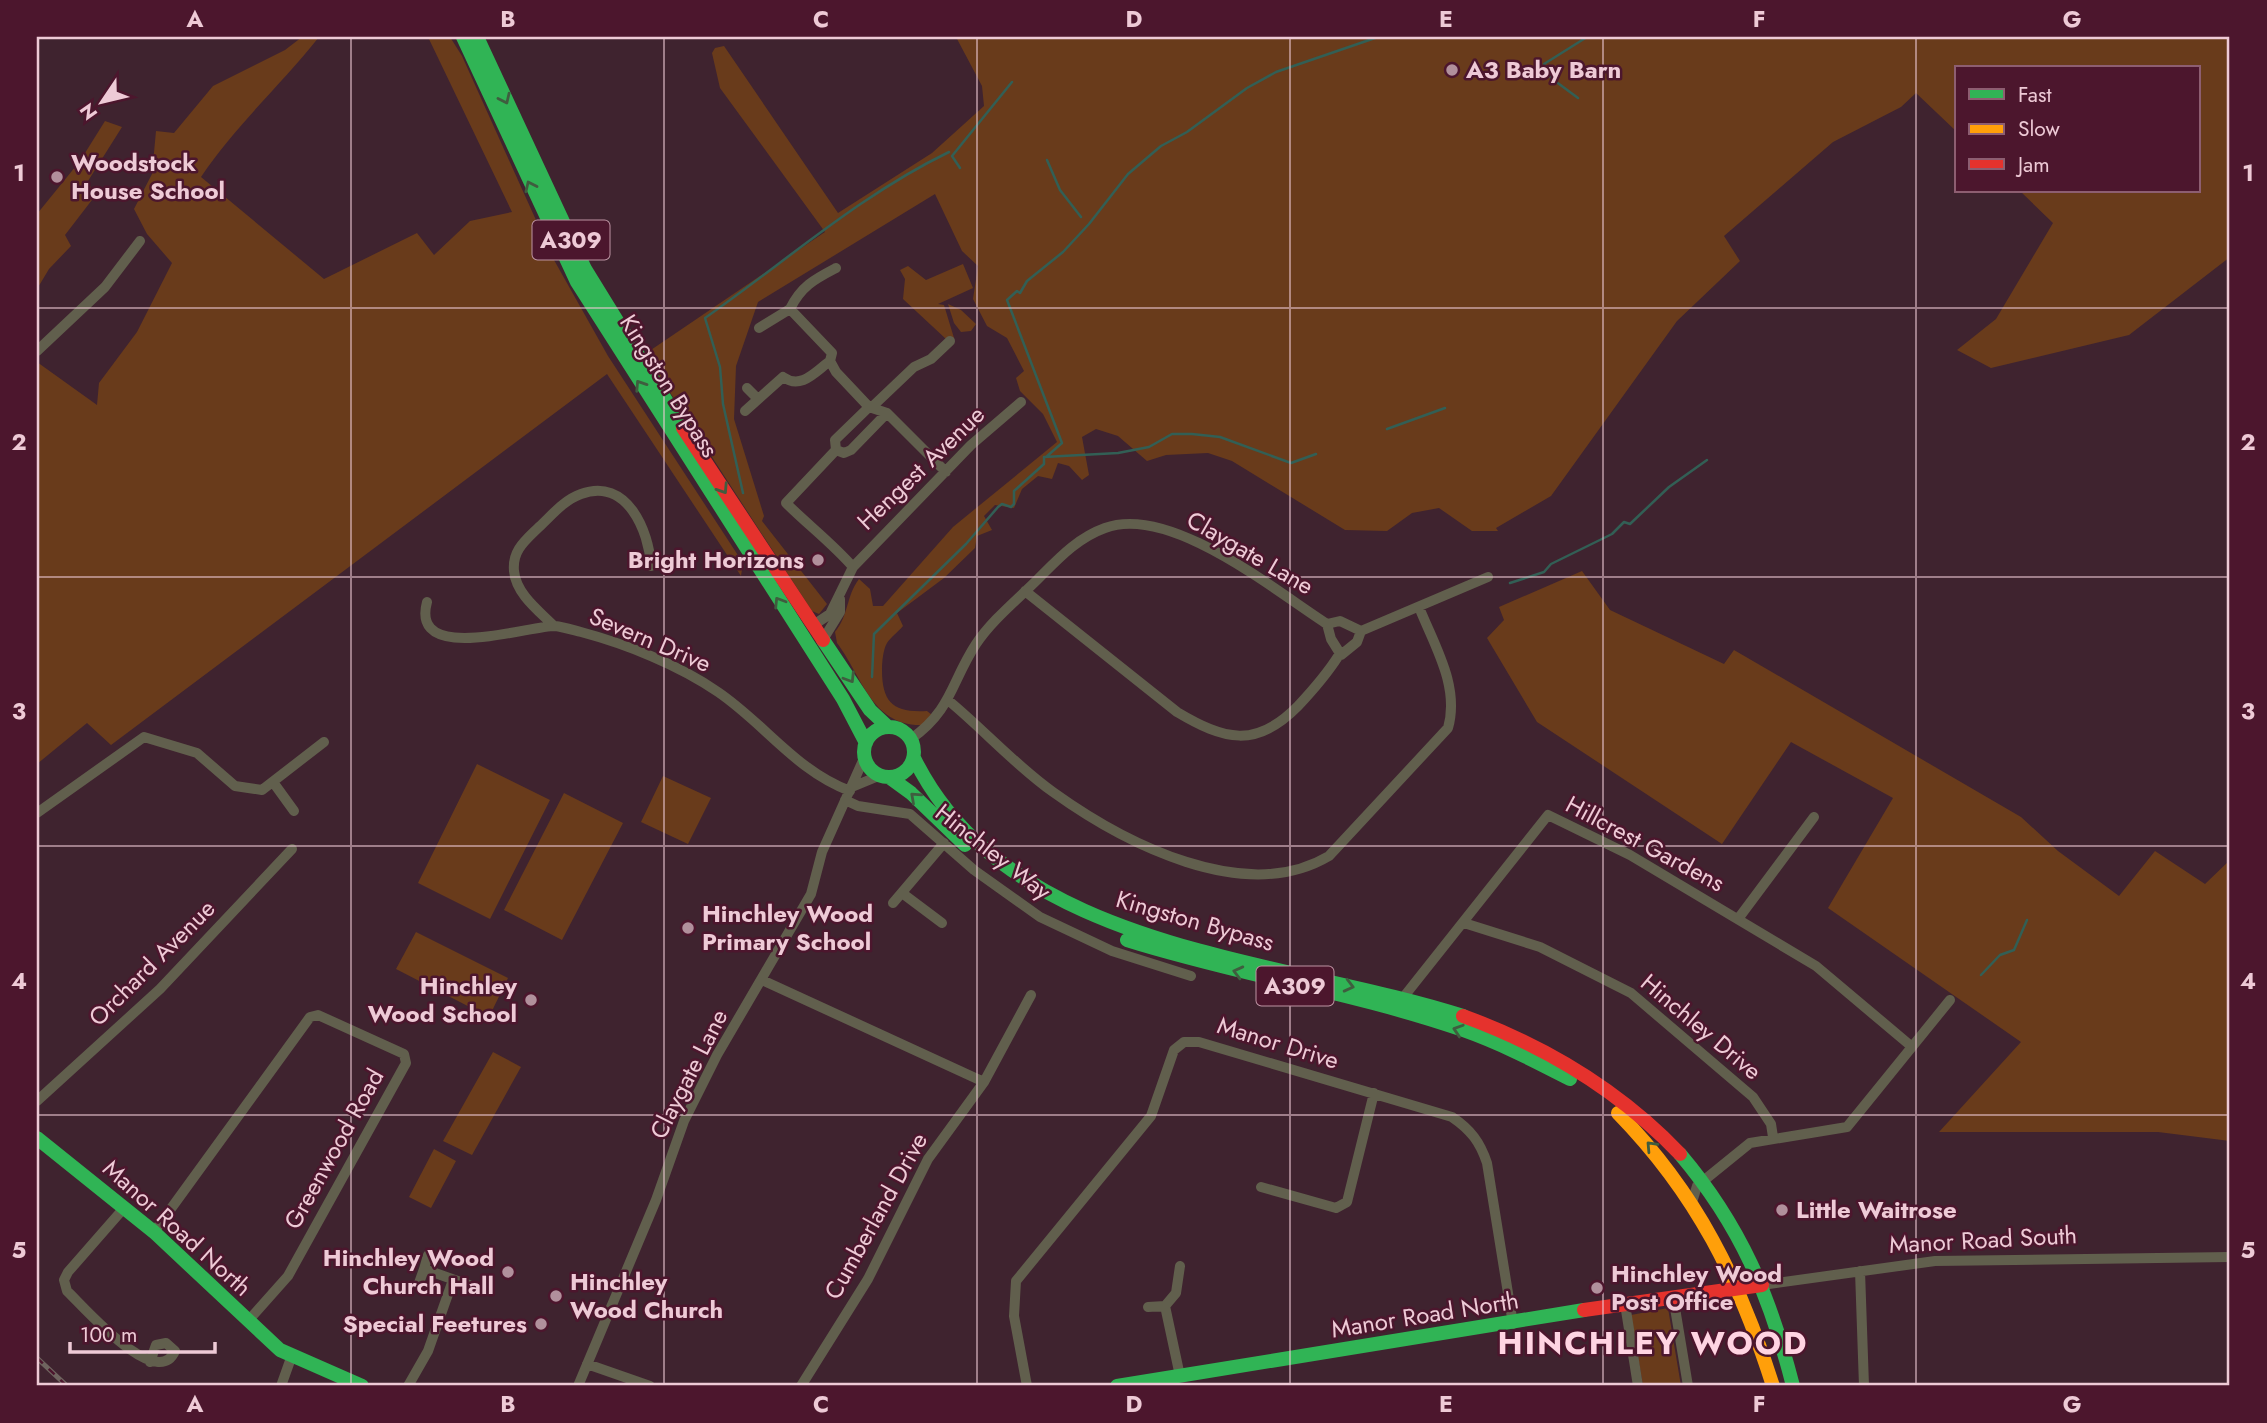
<svg xmlns="http://www.w3.org/2000/svg" width="2267" height="1423" viewBox="0 0 2267 1423" font-family="Jost,sans-serif">
  <style>
    .green { fill: #693b1b }
    .lines { fill: none; stroke-linecap: round; stroke-linejoin: round }
    .stream { stroke: #325f55; stroke-width: 2.5 }
    .street { stroke: #615f4d; stroke-width: 10 }
    .fast { stroke: #30b455; stroke-width: 14 }
    .slow { stroke: #ff9f0a; stroke-width: 14 }
    .jam { stroke: #e5322d; stroke-width: 14 }
    .rail-casing { stroke: #6f645f; stroke-width: 5 }
    .rail { stroke: #4c162d; stroke-width: 2.5; stroke-dasharray: 8; stroke-linecap: butt }
    .oneway { stroke: #3f5d3f }
    .grid { fill: none; stroke: #eecad6; stroke-width: 2; stroke-opacity: 0.55 }
    .poi-dot { fill: #b1909c; stroke: #4c162d; stroke-width: 2.5 }
    .labels { text-anchor: middle; stroke-width: 5; stroke-linejoin: round; paint-order: stroke }
    .shield { fill: #4c162d; stroke: #bd94a3; stroke-width: 2 }
    .shield-label { font-size: 23px; font-weight: bold; fill: #eecad6 }
    .poi-label { font-size: 24px; font-weight: bold; fill: #eecad6; stroke: #4c162d; text-anchor: start }
    .street-label { font-size: 24px; fill: #eecad6; stroke: #4c162d }
    .district-label { font-size: 32px; font-weight: bold; letter-spacing: 2px; fill: #ffd4e2; stroke: #4c162d }
    .neatline { fill: none; stroke: #eecad6; stroke-width: 2.5 }
    .grid-label { font-size: 23px; text-anchor: middle; font-weight: bold; fill: #eecad6 }
  </style>
  <rect width="100%" height="100%" fill="#3f232f"/>
  <path class="green" d="M302,37H319C281,85 235,126 201,177L324,279L417,233L434,255L470,221L512,212L428,37H450L462,56L554,260L608,356L743,563L741,576L607,374L111,745L87,723L37,764V362L97,405L99,383L137,332L172,263L147,234L134,209L152,174L156,131L174,133L213,86L285,50Z
    M956,37H2230V196L2227,200L2230,204V257L2129,335L1991,368L1957,350L1996,319L2053,223L2020,191H2199V68H1957V132L1916,93L1901,107L1833,142L1724,236L1740,261L1677,321L1551,496L1496,528L1498,531H1472L1439,508L1412,513L1387,531L1345,530L1232,461L1208,453L1166,455L1147,461L1118,436L1096,429L1082,437L1089,475L1082,480L1069,466L1058,463L1052,479L1038,476L1022,489L1014,508L995,505L984,516L992,530L977,536L975,548L944,578L897,613L903,626C898,632 891,637 887,643C883,650 882,662 882,670C882,703 894,713 927,711L932,715L923,725C872,727 862,676 837,643L835,632C849,615 846,596 859,579L870,589L873,606H883L953,527L1057,442L1043,414L1020,391L1016,378L1024,371L1007,338L987,326L973,299L978,266L962,251L935,194L758,302L736,366L734,419L764,516L762,521L827,604L819,614L812,611L645,354L825,232L720,88L712,53L715,48L724,46L838,213L932,153L984,106L982,86Z
    M105,121L122,127L88,181L95,196L65,235L71,246L49,269L37,289V214L80,161Z
    M963,264L973,288L938,304L944,305L954,338L946,339L903,299L905,279L900,270L908,266L926,280Z
    M948,304L961,310L976,324L971,331L961,332L954,323Z
    M1582,571L1610,610L1724,664L1734,650L2021,817L2058,851L2119,896L2155,851L2205,884L2230,860V1141L2158,1132H1939L2021,1042L1828,908L1893,798L1791,742L1722,844L1537,722L1487,638L1504,620L1499,607Z
    M477,764L550,800L490,919L418,883Z
    M663,776L711,798L688,844L641,822Z
    M564,793L623,823L562,940L504,910Z
    M416,932L508,978L489,1017L396,969Z
    M493,1052L521,1067L472,1155L443,1141Z
    M434,1149L456,1161L431,1208L409,1197Z
    M1668,1308L1681,1386H1643L1631,1315Z"/>
  <g class="lines">
    <path class="stream" d="M1578,98L1551,78L1544,64L1587,37
      M1047,160L1060,190L1081,217
      M960,168L952,156L1012,82
      M1387,429L1445,408
      M1046,457L1062,443L1007,300L1017,291L1020,293L1027,281L1063,252L1089,224L1128,174L1161,146L1187,132L1247,88L1276,72L1378,37
      M743,493L723,404L720,367L705,318C785,262 860,195 949,152
      M1510,583L1544,572L1551,564L1612,534L1624,522L1630,524L1669,487L1707,460
      M872,677L874,634L966,544L998,507L1002,504L1011,507L1014,504V491L1044,464V457L1118,453L1149,447L1172,434H1192L1220,437L1291,463L1316,454
      M1981,975L2000,955L2014,950L2027,920"/>
    <path class="street" d="M790,309C801,286 815,279 836,268
      M759,328L790,309L832,353L830,361
      M37,351L105,287L140,241
      M747,388L758,399
      M873,406L914,367L931,359L950,341
      M745,411L783,377C801,390 815,372 830,361L836,372L869,407L887,413L946,472
      M836,450L835,440L869,407
      M853,567L971,445L1021,402
      M1025,591L1177,712C1224,740 1256,749 1298,706C1313,690 1327,674 1339,655
      M427,602C410,665 527,626 555,626C563,627 573,630 581,632C626,644 679,665 718,692C765,724 795,770 850,791
      M554,626C539,611 516,594 514,571C512,550 526,540 539,527C552,515 564,500 581,494C627,477 649,531 651,566
      M812,626L830,614L853,567C832,543 808,525 786,503L836,450L844,453L851,450L887,413
      M1361,631L1340,621L1327,624L1331,639L1341,655L1357,642L1361,631L1488,577
      M824,638L840,612V599
      M949,701C984,730 1015,765 1053,792C1124,843 1245,906 1329,856L1448,728C1460,686 1434,645 1419,607
      M911,739C952,710 951,682 976,644C992,620 1017,600 1038,579C1058,559 1077,538 1105,528C1170,504 1274,590 1327,624
      M273,782L294,811
      M852,787L881,775
      M845,800L858,806L910,814L974,870L1040,917L1112,951L1191,976
      M37,813L144,737L197,753L235,786L262,790L324,742
      M902,893L942,923
      M893,903L944,843
      M1738,919L1814,817
      M1464,923L1540,947L1631,993L1753,1097L1771,1124L1773,1137
      M762,980L984,1082
      M1402,999L1548,815L1630,855L1816,966L1911,1046
      M37,1101L160,989L292,849
      M1261,1187L1336,1208L1347,1202L1374,1093
      M1693,1199L1697,1186L1750,1143L1847,1127L1950,1000
      M124,1208L68,1272L64,1280L67,1291C83,1306 157,1392 175,1351L166,1343L156,1345L150,1362
      M154,1232L310,1017L318,1015L404,1054L406,1063L288,1276L248,1321
      M424,1269L428,1255
      M1860,1271L1864,1386
      M419,1283L424,1269L469,1285
      M1762,1285L1935,1261L2230,1257
      M1673,1296L1688,1386
      M1625,1304L1638,1386
      M1165,1306L1180,1376
      M1148,1307L1165,1306L1176,1293L1180,1266
      M587,1364L650,1386
      M281,1386L291,1358
      M408,1386L428,1351L453,1280
      M578,1386L656,1200L684,1121L717,1055L811,894L822,852L865,756
      M801,1386L868,1279L928,1159L984,1082L1031,995
      M1027,1386L1014,1316L1016,1281L1151,1116L1174,1050L1184,1042H1199L1452,1117C1471,1130 1480,1142 1487,1163L1513,1324"/>
    <path class="fast" d="M463,37L577,282L843,699L866,743
      M477,37L585,269L683,428
      M823,640L870,710L888,727
      M864 752a25 25 0 1 1 50 0a25 25 0 1 1-50 0Z
      M914,758C1009,952 1283,958 1463,1016
      M889,777L911,793L965,845
      M1127,940C1238,975 1353,992 1463,1030C1500,1043 1535,1061 1570,1079
      M37,1138L154,1232L280,1350L362,1386
      M1680,1154C1741,1226 1770,1296 1793,1386
      M1117,1386L1584,1310"/>
    <path class="slow" d="M1618,1113C1697,1194 1739,1279 1773,1386"/>
    <path class="jam" d="M683,428L823,640
      M1463,1016C1545,1046 1619,1090 1680,1154
      M1584,1310L1762,1285"/>
    <g class="rail-casing">
      <path id="rail" d="M37,1358L67,1386"/>
    </g>
    <use href="#rail" class="rail"/>
  </g>
  <defs><path id="oneway-chevron" d="M-2-3.5L2.5 0L-2 3.5" fill="none" stroke-width="1.6" stroke-linecap="round" stroke-linejoin="round" transform="scale(1.75)"/></defs>
  <g class="oneway">
    <use href="#oneway-chevron" transform="translate(505 99) rotate(65)"/>
    <use href="#oneway-chevron" transform="translate(530 186) rotate(-115)"/>
    <use href="#oneway-chevron" transform="translate(640 385) rotate(-123)"/>
    <use href="#oneway-chevron" transform="translate(723 489) rotate(57)"/>
    <use href="#oneway-chevron" transform="translate(779 602) rotate(-122)"/>
    <use href="#oneway-chevron" transform="translate(850 678) rotate(58)"/>
    <use href="#oneway-chevron" transform="translate(915 797) rotate(-138)"/>
    <use href="#oneway-chevron" transform="translate(1238 972) rotate(-166)"/>
    <use href="#oneway-chevron" transform="translate(1349 986) rotate(14)"/>
    <use href="#oneway-chevron" transform="translate(1458 1030) rotate(-162)"/>
    <use href="#oneway-chevron" transform="translate(1651 1146) rotate(-133)"/>
  </g>
  <path class="grid" d="M351,37V1386M664,37V1386M977,37V1386M1290,37V1386M1603,37V1386M1916,37V1386M37,308H2230M37,577H2230M37,846H2230M37,1115H2230"/>
  <g class="poi-dot">
    <circle cx="1452" cy="70" r="7"/>
    <circle cx="57" cy="177" r="7"/>
    <circle cx="818" cy="560" r="7"/>
    <circle cx="688" cy="928" r="7"/>
    <circle cx="531" cy="1000" r="7"/>
    <circle cx="1782" cy="1210" r="7"/>
    <circle cx="508" cy="1272" r="7"/>
    <circle cx="1597" cy="1288" r="7"/>
    <circle cx="556" cy="1296" r="7"/>
    <circle cx="541" cy="1324" r="7"/>
  </g>
  <g class="labels">
    <g class="shield">
      <rect x="532.5" y="220.5" width="77" height="39" rx="5"/>
      <rect x="1256.5" y="966.5" width="77" height="39" rx="5"/>
    </g>
    <g class="shield-label">
      <text x="571" y="248">A309</text>
      <text x="1295" y="994">A309</text>
    </g>
    <g class="poi-label">
      <text x="1466" y="78">A3 Baby Barn</text>
      <text x="71" y="171">Woodstock<tspan x="71" dy="28">House School</tspan></text>
      <text x="804" y="568" text-anchor="end">Bright Horizons</text>
      <text x="702" y="922">Hinchley Wood<tspan x="702" dy="28">Primary School</tspan></text>
      <text x="517" y="994" text-anchor="end">Hinchley<tspan x="517" dy="28">Wood School</tspan></text>
      <text x="1796" y="1218">Little Waitrose</text>
      <text x="494" y="1266" text-anchor="end">Hinchley Wood<tspan x="494" dy="28">Church Hall</tspan></text>
      <text x="1611" y="1282">Hinchley Wood<tspan x="1611" dy="28">Post Office</tspan></text>
      <text x="570" y="1290">Hinchley<tspan x="570" dy="28">Wood Church</tspan></text>
      <text x="527" y="1332" text-anchor="end">Special Feetures</text>
    </g>
    <g class="street-label">
      <text transform="translate(669 386) rotate(58)" y="8">Kingston Bypass</text>
      <text transform="translate(921 468) rotate(-44)" y="8">Hengest Avenue</text>
      <text transform="translate(1250 553) rotate(30)" y="8">Claygate Lane</text>
      <text transform="translate(650 640) rotate(23)" y="8">Severn Drive</text>
      <text transform="translate(1645 844) rotate(28)" y="8">Hillcrest Gardens</text>
      <text transform="translate(993 852) rotate(38)" y="8">Hinchley Way</text>
      <text transform="translate(1195 921) rotate(16)" y="8">Kingston Bypass</text>
      <text transform="translate(152 963) rotate(-45)" y="8">Orchard Avenue</text>
      <text transform="translate(1701 1027) rotate(40)" y="8">Hinchley Drive</text>
      <text transform="translate(1278 1043) rotate(17)" y="8">Manor Drive</text>
      <text transform="translate(689 1074) rotate(-63)" y="8">Claygate Lane</text>
      <text transform="translate(334 1149) rotate(-61)" y="8">Greenwood Road</text>
      <text transform="translate(876 1216) rotate(-61)" y="8">Cumberland Drive</text>
      <text transform="translate(177 1228) rotate(42)" y="8">Manor Road North</text>
      <text transform="translate(1983 1240) rotate(-3)" y="8">Manor Road South</text>
      <text transform="translate(1425 1315) rotate(-9)" y="8">Manor Road North</text>
    </g>
    <g class="district-label">
      <text x="1653" y="1354">HINCHLEY WOOD</text>
    </g>
  </g>
  <rect width="2267" height="1423" fill="none" stroke="#4c162d" stroke-width="77"/>
  <rect x="1955" y="66" width="245" height="126" fill="#4c162d" stroke="#8d5e71" stroke-width="2"/>
  <rect x="1969" y="89" width="35" height="10" fill="#30b455" stroke="#8d5e71" stroke-width="2"/>
  <text x="2018" y="102" font-size="21" fill="#eecad6">Fast</text>
  <rect x="1969" y="124" width="35" height="10" fill="#ff9f0a" stroke="#8d5e71" stroke-width="2"/>
  <text x="2018" y="136" font-size="21" fill="#eecad6">Slow</text>
  <rect x="1969" y="159" width="35" height="10" fill="#e5322d" stroke="#8d5e71" stroke-width="2"/>
  <text x="2018" y="172" font-size="21" fill="#eecad6">Jam</text>
  <g transform="translate(102 102) rotate(235)" stroke="#4c162d" stroke-width="5" paint-order="stroke">
  <path d="M0-5L12 26L0 18L-12 26Z" fill="#eecad6"/>
  <text y="-10" font-size="19" font-weight="bold" text-anchor="middle" fill="#eecad6">N</text>
  </g>
  <path d="M70 1342v10h145v-10" fill="none" stroke="#eecad6" stroke-width="3.5"/>
  <text x="80" y="1342" font-size="21" fill="#eecad6" stroke="#4c162d" stroke-width="5" paint-order="stroke">100 m</text>
  <rect x="38" y="38" width="2190" height="1346" class="neatline"/>
  <g class="grid-label">
    <text x="195" y="27">A</text>
    <text x="508" y="27">B</text>
    <text x="821" y="27">C</text>
    <text x="1134" y="27">D</text>
    <text x="1446" y="27">E</text>
    <text x="1759" y="27">F</text>
    <text x="2072" y="27">G</text>
    <text x="19" y="181">1</text>
    <text x="2248" y="181">1</text>
    <text x="19" y="450">2</text>
    <text x="2248" y="450">2</text>
    <text x="19" y="719">3</text>
    <text x="2248" y="719">3</text>
    <text x="19" y="989">4</text>
    <text x="2248" y="989">4</text>
    <text x="19" y="1258">5</text>
    <text x="2248" y="1258">5</text>
    <text x="195" y="1412">A</text>
    <text x="508" y="1412">B</text>
    <text x="821" y="1412">C</text>
    <text x="1134" y="1412">D</text>
    <text x="1446" y="1412">E</text>
    <text x="1759" y="1412">F</text>
    <text x="2072" y="1412">G</text>
  </g>
</svg>
